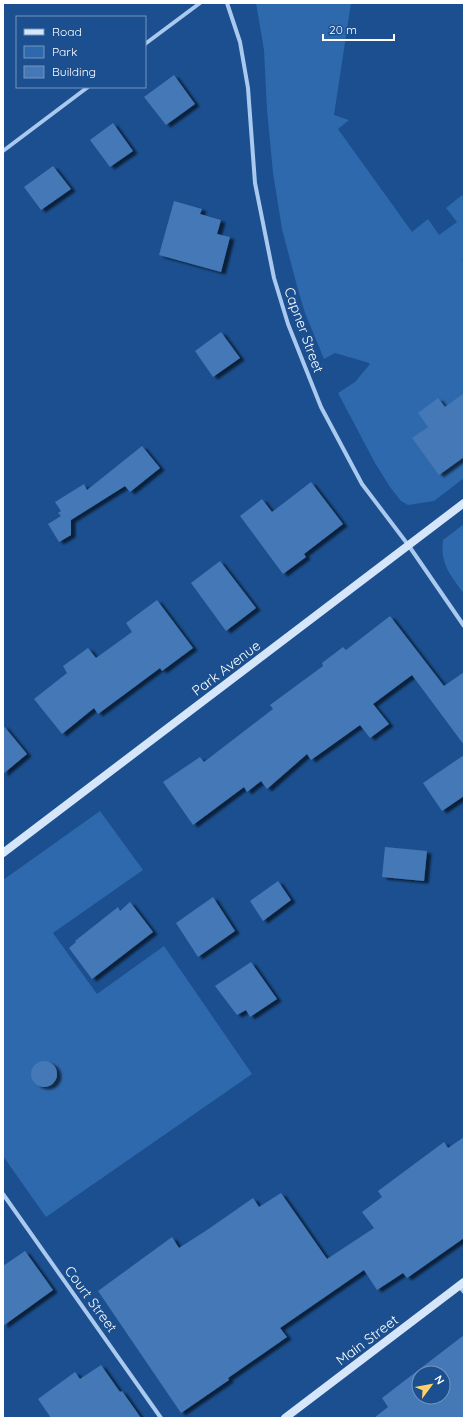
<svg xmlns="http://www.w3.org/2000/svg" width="467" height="1421" viewBox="0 0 467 1421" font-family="Quicksand,sans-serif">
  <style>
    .green { fill: #2e69ad }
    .building { fill: #4478b7; fill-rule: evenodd; filter: url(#shadow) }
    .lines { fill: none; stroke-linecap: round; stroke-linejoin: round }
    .street { stroke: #a9c9ee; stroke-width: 4 }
    .secondary { stroke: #d6e6fa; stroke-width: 8 }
    .labels { text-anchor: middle; stroke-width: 3.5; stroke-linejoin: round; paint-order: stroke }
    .street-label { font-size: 14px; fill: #fff; stroke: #1b4f8f }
  </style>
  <defs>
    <filter id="shadow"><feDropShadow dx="4.5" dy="2.5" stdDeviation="1" flood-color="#0009"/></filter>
  </defs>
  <rect width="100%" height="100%" fill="#1b4f8f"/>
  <path class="green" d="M256,3H351L334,115L349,120L338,129L412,232L428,219L439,235L457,222L446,208L462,195L464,198V258L460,262L464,259V478L434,501L408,505L401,501L390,487L375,463L338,393L355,382L370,364L369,363L335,353L324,359L305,313L297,286L282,229L273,173L267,110L264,50Z
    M464,524V594C451,575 440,565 443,540Z
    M100,811L143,870L53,933L97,994L164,946L252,1074L46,1217L3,1156V880Z"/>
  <path class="building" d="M174,75L195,104L166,125L144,97Z
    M113,123L133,151L110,167L90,140Z
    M53,166L71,189L41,210L24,187Z
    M174,201L202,209L200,214L221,220L217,234L230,237L221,272L159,255Z
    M221,332L240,358L213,377L195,351Z
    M464,393V457L439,475L412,438L428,427L418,413L438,398L445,407Z
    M142,446L160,468L130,492L125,486L71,520V535L59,542L48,524L61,516L58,513L61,511L55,502L84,484L87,490Z
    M311,482L343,524L304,554L306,557L283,574L240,516L262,499L272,512Z
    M220,561L256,608L226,631L191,583Z
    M157,600L193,648L162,671L160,668L98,714L94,708L62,734L34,699L67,673L63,666L88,648L96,658L132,632L126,623Z
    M390,616L444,686L464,672V745L412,675L373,704L389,724L370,738L360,725L311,760L307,754L267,789L261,781L247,792L244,787L193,825L163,782L200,757L204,762L273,709L270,705L323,666L322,663L343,647L346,650Z
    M3,725L27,754L3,774Z
    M464,755V796L442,811L423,783Z
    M385,847L427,851L424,881L382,877Z
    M278,881L291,900L263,921L250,901Z
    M213,897L235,931L198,957L176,923Z
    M130,902L153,932L92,979L69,948L76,942L75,941L118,907L120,911Z
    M251,962L277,999L250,1017L246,1010L237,1015L215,986Z
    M31 1074a13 13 0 1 1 26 0a13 13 0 1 1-26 0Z
    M464,1137V1238L407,1278L403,1273L377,1290L364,1270L280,1328L287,1337L228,1378L229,1380L181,1413L98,1291L172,1237L179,1248L207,1230L253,1198L259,1207L281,1193L327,1259L374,1228L362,1212L382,1197L378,1191L444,1142L448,1148Z
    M25,1251L53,1290L3,1326V1266Z
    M464,1335V1418H374L388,1407L382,1398ZM419,1373H443V1397H419Z
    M101,1365L120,1392L122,1391L141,1418H51L38,1399L75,1372L80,1379Z"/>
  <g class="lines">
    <path class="street" d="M227,3L240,42L248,88L255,183L274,278L288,324L321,407L362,484L409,546L464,626
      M145,44L200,3
      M3,151L88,87
      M3,1194L161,1418
      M459,1286L464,1292"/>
    <path class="secondary" d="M3,853L464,503
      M285,1418L464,1282"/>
  </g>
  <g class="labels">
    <g class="street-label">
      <text transform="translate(304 330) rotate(70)" y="5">Capner Street</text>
      <text transform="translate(226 668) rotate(-37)" y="5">Park Avenue</text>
      <text transform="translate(91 1299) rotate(54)" y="5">Court Street</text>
      <text transform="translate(367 1340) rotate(-37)" y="5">Main Street</text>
    </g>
  </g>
  <rect width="467" height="1421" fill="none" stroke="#ffffff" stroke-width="8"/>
  <rect x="16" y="16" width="130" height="72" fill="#1b4f8f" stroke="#7695bc"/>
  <rect x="24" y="29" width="20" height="6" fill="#d6e6fa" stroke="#7695bc"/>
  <text x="52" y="36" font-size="12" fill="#ffffff">Road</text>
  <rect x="24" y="46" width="20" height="12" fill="#2e69ad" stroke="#7695bc"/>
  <text x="52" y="56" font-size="12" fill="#ffffff">Park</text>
  <rect x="24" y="66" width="20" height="12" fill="#4478b7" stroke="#7695bc"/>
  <text x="52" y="76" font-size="12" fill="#ffffff">Building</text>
  <g transform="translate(431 1385) rotate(58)"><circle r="19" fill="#1b4f8f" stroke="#7695bc"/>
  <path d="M0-3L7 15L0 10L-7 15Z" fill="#ffd166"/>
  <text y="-6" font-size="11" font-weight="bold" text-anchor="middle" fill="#ffffff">N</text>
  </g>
  <path d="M323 34v6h71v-6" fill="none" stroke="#ffffff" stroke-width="2"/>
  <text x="329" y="34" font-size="12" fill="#ffffff" stroke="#1b4f8f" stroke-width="3" paint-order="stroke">20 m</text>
</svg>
